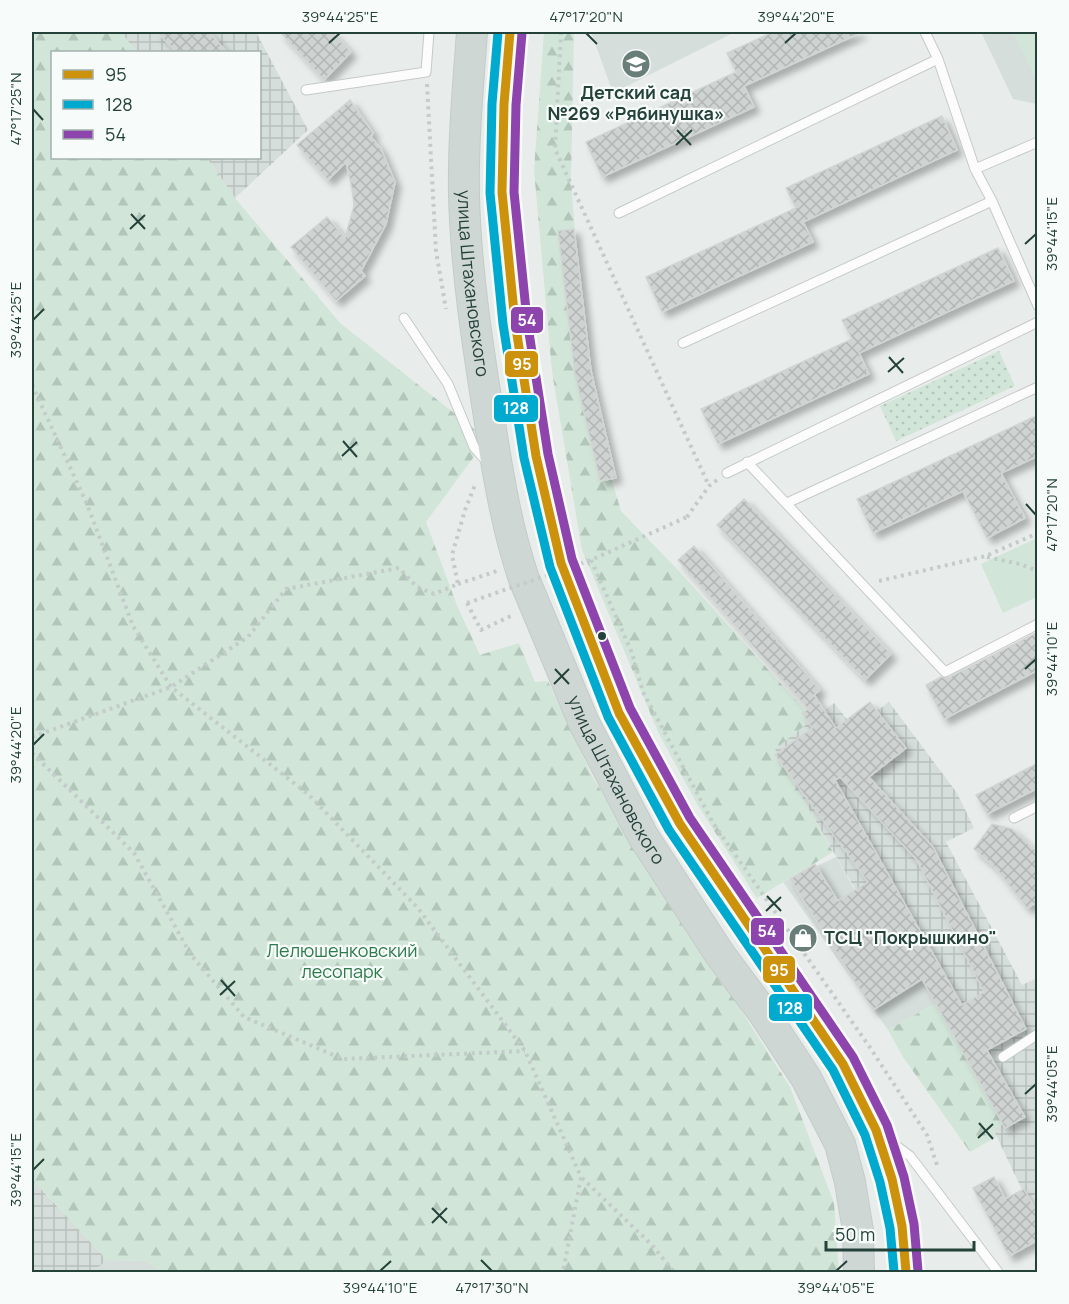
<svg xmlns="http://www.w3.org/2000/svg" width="1069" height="1304" viewBox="0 0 1069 1304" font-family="Manrope,sans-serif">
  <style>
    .built { fill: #d6dedb }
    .industrial { fill: url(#industrial-grid) }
    .green { fill: #d1e6d8 }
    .forest { fill: url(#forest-firs) }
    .park { fill: url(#park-dots) }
    .building { fill: url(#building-cross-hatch); stroke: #d1d6d4; stroke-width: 1.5; fill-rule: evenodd; filter: url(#shadow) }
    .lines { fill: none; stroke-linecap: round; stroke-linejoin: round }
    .service-casing { stroke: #c5cac8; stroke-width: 11 }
    .primary-casing { stroke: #c3ccc9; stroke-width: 32 }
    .path { stroke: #c3ccca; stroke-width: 4; stroke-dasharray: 3 4.5; stroke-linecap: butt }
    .service { stroke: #fcfcfc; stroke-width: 9 }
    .primary { stroke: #cfd7d5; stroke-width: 30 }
    .path-bridge { stroke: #c3ccca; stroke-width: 4; stroke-dasharray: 3 4.5; stroke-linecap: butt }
    .bus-1-casing { stroke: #f7fbf9; stroke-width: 14 }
    .bus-2-casing { stroke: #f7fbf9; stroke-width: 14 }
    .bus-3-casing { stroke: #f7fbf9; stroke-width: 14 }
    .bus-1 { stroke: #cd920c; stroke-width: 9 }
    .bus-2 { stroke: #00a9ce; stroke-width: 9 }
    .bus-3 { stroke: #8e44ad; stroke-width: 9 }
    .ticks { fill: none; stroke: #24423a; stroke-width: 2 }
    .bus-dot { fill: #24423a; stroke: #f7fbf9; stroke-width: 2 }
    .labels { text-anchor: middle; stroke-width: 4.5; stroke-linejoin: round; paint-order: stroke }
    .poi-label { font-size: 18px; font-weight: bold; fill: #24423a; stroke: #f7fbf9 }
    .street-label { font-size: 18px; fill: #24423a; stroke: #f7fbf9 }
    .park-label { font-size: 18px; fill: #2d7a4b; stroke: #f7fbf9 }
    .line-badge { stroke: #f7fbf9; stroke-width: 2 }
    .badge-label { font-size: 16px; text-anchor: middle; font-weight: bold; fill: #fff }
    .neatline { fill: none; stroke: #24423a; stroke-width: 2 }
    .ticks-label { font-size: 15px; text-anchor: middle; fill: #24423a }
  </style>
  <defs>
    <pattern id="industrial-grid" width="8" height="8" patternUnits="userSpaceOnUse" patternTransform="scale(1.5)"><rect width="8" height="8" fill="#d6dedb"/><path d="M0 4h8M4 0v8" fill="none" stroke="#b8c0bd"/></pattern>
    <pattern id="forest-firs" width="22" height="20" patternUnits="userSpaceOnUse" patternTransform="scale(1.5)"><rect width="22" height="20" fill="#d1e6d8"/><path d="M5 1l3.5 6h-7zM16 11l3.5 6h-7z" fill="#b3c6ba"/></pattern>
    <pattern id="park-dots" width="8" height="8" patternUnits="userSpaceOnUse" patternTransform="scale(1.5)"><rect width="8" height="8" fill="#d1e6d8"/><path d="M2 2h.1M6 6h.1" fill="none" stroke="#b3c6ba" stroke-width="1.8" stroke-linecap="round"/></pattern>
    <pattern id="building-cross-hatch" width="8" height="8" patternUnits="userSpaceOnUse" patternTransform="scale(1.5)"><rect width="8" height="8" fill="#cfd4d2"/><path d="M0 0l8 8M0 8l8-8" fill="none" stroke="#b2b7b5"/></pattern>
    <filter id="shadow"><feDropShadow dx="5.5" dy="5.5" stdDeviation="3" flood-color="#0004"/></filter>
  </defs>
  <rect width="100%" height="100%" fill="#e8edeb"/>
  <path class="built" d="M591,32H735L613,93Z
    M981,32H1037V104L1013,99Z
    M836,857L858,896L940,1001L888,1030L783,882Z
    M107,1260L146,1261L162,1272H93Z"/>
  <path class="industrial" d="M121,32H256L308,130L235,198L207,158H260V52H136Z
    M889,702L957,793L974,828L946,842L1022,985L1037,978V1194L1026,1198L993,1129L1004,1124L912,948L859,896L774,749L834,703L854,728Z
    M32,1179L107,1260L93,1272H32Z"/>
  <path class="green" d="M1013,32H1037V76L1035,77Z
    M1037,538V597L1003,613L981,564Z"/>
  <path class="forest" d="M32,32H121L136,52H52V158H207L235,198L340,323L487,439L426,522L458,608L480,655L519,643L535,682L548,681L593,778L790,1087L834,1203L839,1272H162L146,1261L107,1260L32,1179Z
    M544,32H574L571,181L588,399L621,511L676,568L813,719L775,749L833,852L757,898L697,804L659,734L582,550L552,372L534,170Z
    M940,1001L1004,1124L993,1129L996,1137L970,1152L903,1057L888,1030Z"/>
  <path class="park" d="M999,351L1015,386L896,441L880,406Z"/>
  <path class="building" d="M157,32H209L227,52H176Z
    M280,32H332L351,52L324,80Z
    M773,32H862L744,86L754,107L602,177L586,142L736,72L727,53Z
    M350,100L373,133L371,137L381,149L395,182L386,224L361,271L365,276L336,301L291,247L327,217L345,238L354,206L352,189L346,162L328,180L297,145Z
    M942,116L957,150L803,222L813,242L662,312L646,277L796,208L786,188Z
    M574,229L591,371L616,478L600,481L575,374L558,231Z
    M998,248L1014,281L859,353L869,374L718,444L701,409L852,339L842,320Z
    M1038,415V456L1001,473L1025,518L987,538L963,491L873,533L857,499Z
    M744,499L891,654L865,680L717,525Z
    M694,546L820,690L814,695L836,728L870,702L906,748L869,777L933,847L1026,1029L987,1050L1025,1117L1005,1128L922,979L873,1010L790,879L815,864L838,901L868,882L775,755L812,728L802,713L808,709L678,560ZM840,777L916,859L984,992L962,1005L835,780Z
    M1038,632V670L944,719L926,685L941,677L948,678Z
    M1038,763V788L987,814L976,795Z
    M992,824L1012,829L1038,853V902L1027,908L995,867L974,849Z
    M994,1177L1005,1199L1024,1189L1038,1214V1240L1009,1256L973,1188Z"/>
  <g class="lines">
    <g class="service-casing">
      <path id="service" d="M925,32L938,59L975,169L992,201L1038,306
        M306,90L426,72L429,32
        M975,169L1038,142
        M619,213L938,59
        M404,318L448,384L474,447L488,463
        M683,343L992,201
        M747,462L945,672L1038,624
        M727,473L1038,322
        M787,503L1038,387
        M1014,818L1038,806
        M1003,1057L1038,1034
        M887,1139L910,1156L998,1272"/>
    </g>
    <g class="primary-casing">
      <g id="primary">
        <path id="s1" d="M472,32C468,86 463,141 464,196C466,272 478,348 490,423C498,475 507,529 524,579L584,723L643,836L719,953L764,1014L806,1078L840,1144L850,1182L858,1231L859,1272"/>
        <path d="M510,32L504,104L502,192L515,322L536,456L561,563L619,713L680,824L843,1064L876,1130L892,1179L902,1226L906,1272"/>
      </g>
    </g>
    <path class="path" d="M561,32L555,149L709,486
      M427,84L436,251L446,309
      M32,385L87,504L133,626L171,687L308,794L417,907L525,1051L581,1177L563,1272
      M687,517L709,486L717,480
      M987,557L1020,564L1038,571
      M591,560L632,653L643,692L713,823L871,1049L927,1135L938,1168
      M879,581L986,556L1038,533
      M458,584L497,571
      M467,603L481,630L513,615
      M32,737L171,687L248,637L286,589L399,568L417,587L434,594L458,584L452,555L465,510L475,485
      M32,753L134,853L191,955L244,1017L343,1059L525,1051
      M582,1178L652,1245L674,1272"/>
    <use href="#service" class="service"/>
    <use href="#primary" class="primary"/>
    <path class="path-bridge" d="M467,603L591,560L687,517"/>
    <g class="bus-1-casing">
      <path id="bus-1" d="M510,32L504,104L502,192L515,322L536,456L561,563L619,713L680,824L843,1064L876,1130L892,1179L902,1226L906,1272"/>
    </g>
    <g class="bus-2-casing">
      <path id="bus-2" d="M498,32L492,104L490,193L503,324L524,458L550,567L608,717L669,830L833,1070L865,1135L880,1182L890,1228L894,1272"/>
    </g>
    <g class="bus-3-casing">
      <path id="bus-3" d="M522,33L516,105L514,192L527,320L548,454L572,559L630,708L690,818L853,1057L887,1125L904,1177L914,1224L918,1271"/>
    </g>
    <use href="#bus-1" class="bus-1"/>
    <use href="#bus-2" class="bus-2"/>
    <use href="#bus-3" class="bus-3"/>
  </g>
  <path class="ticks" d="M586,33L597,44M329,43L340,33M785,43L796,33M33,109L43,120M677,130L691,145M676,145L692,130M131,214L145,229M130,229L145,215M1025,244L1036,234M33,320L44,309M889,357L903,373M888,372L904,358M343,441L357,457M342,456L357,442M1026,504L1036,515M555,669L569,684M1025,669L1036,659M554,684L569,669M33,745L44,734M767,896L781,911M766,911L781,897M221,980L235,996M220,995L235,981M1025,1094L1036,1084M979,1123L993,1139M978,1138L993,1124M33,1170L44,1159M432,1208L447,1223M432,1223L447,1208M481,1260L492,1271M380,1271L391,1261M836,1271L847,1261"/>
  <defs>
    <g id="school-disc" transform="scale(1.5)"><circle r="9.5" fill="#697e78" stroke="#f7fbf9"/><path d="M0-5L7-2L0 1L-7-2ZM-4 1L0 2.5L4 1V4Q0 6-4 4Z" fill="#fff"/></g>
    <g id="shop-disc" transform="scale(1.5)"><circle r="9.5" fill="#697e78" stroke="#f7fbf9"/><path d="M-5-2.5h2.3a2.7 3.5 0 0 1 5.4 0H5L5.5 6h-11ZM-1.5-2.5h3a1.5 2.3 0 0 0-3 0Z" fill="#fff"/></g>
  </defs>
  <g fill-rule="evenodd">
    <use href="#school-disc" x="636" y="64"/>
    <use href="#shop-disc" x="803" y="938"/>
  </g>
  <circle class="bus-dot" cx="602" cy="636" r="5"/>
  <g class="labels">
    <g class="poi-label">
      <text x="636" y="99">Детский сад<tspan x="636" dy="21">№269 «Рябинушка»</tspan></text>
      <text x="824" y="944" text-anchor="start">ТСЦ "Покрышкино"</text>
    </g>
    <g class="street-label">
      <text dy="6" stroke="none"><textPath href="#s1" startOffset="252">улица Штахановского</textPath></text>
      <text dy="6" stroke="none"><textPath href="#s1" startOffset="774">улица Штахановского</textPath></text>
    </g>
    <g class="park-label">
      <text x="342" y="957">Лелюшенковский<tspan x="342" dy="21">лесопарк</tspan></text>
    </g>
  </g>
  <g class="line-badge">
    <rect x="510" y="306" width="34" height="28" rx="6" fill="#8e44ad"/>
    <rect x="504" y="350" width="35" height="28" rx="6" fill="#cd920c"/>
    <rect x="493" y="394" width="46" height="29" rx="6" fill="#00a9ce"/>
    <rect x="750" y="917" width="35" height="29" rx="6" fill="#8e44ad"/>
    <rect x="762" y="955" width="34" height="29" rx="6" fill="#cd920c"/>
    <rect x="768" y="993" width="45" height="29" rx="6" fill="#00a9ce"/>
  </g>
  <g class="badge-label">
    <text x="527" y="326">54</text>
    <text x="522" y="370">95</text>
    <text x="516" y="414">128</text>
    <text x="767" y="937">54</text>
    <text x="779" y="976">95</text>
    <text x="790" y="1014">128</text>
  </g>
  <rect width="1069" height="1304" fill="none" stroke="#f7fbf9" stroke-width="66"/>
  <rect x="51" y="51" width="210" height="108" fill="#f7fbf9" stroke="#a3b1ad" stroke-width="1.5"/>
  <rect x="63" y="70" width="30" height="9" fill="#cd920c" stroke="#a3b1ad" stroke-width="1.5"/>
  <text x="105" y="81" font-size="18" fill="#24423a">95</text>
  <rect x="63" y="100" width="30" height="9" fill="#00a9ce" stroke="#a3b1ad" stroke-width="1.5"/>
  <text x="105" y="111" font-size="18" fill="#24423a">128</text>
  <rect x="63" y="130" width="30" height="9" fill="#8e44ad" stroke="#a3b1ad" stroke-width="1.5"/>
  <text x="105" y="141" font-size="18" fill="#24423a">54</text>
  <path d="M826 1241v9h148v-9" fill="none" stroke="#24423a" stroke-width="3"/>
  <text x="835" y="1241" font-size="18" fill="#24423a" stroke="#f7fbf9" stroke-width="4.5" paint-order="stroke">50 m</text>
  <rect x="33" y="33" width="1003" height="1238" class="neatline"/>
  <g class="ticks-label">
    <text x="340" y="22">39°44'25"E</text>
    <text x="586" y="22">47°17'20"N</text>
    <text x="796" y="22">39°44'20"E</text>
    <text transform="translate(16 109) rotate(-90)" y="5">47°17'25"N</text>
    <text transform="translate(1052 234) rotate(-90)" y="5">39°44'15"E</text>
    <text transform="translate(16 320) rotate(-90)" y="5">39°44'25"E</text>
    <text transform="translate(1052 515) rotate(-90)" y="5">47°17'20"N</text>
    <text transform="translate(1052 659) rotate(-90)" y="5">39°44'10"E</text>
    <text transform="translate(16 745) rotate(-90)" y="5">39°44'20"E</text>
    <text transform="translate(1052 1084) rotate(-90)" y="5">39°44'05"E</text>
    <text transform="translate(16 1170) rotate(-90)" y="5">39°44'15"E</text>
    <text x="380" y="1293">39°44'10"E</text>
    <text x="492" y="1293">47°17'30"N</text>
    <text x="836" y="1293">39°44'05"E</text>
  </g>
</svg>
